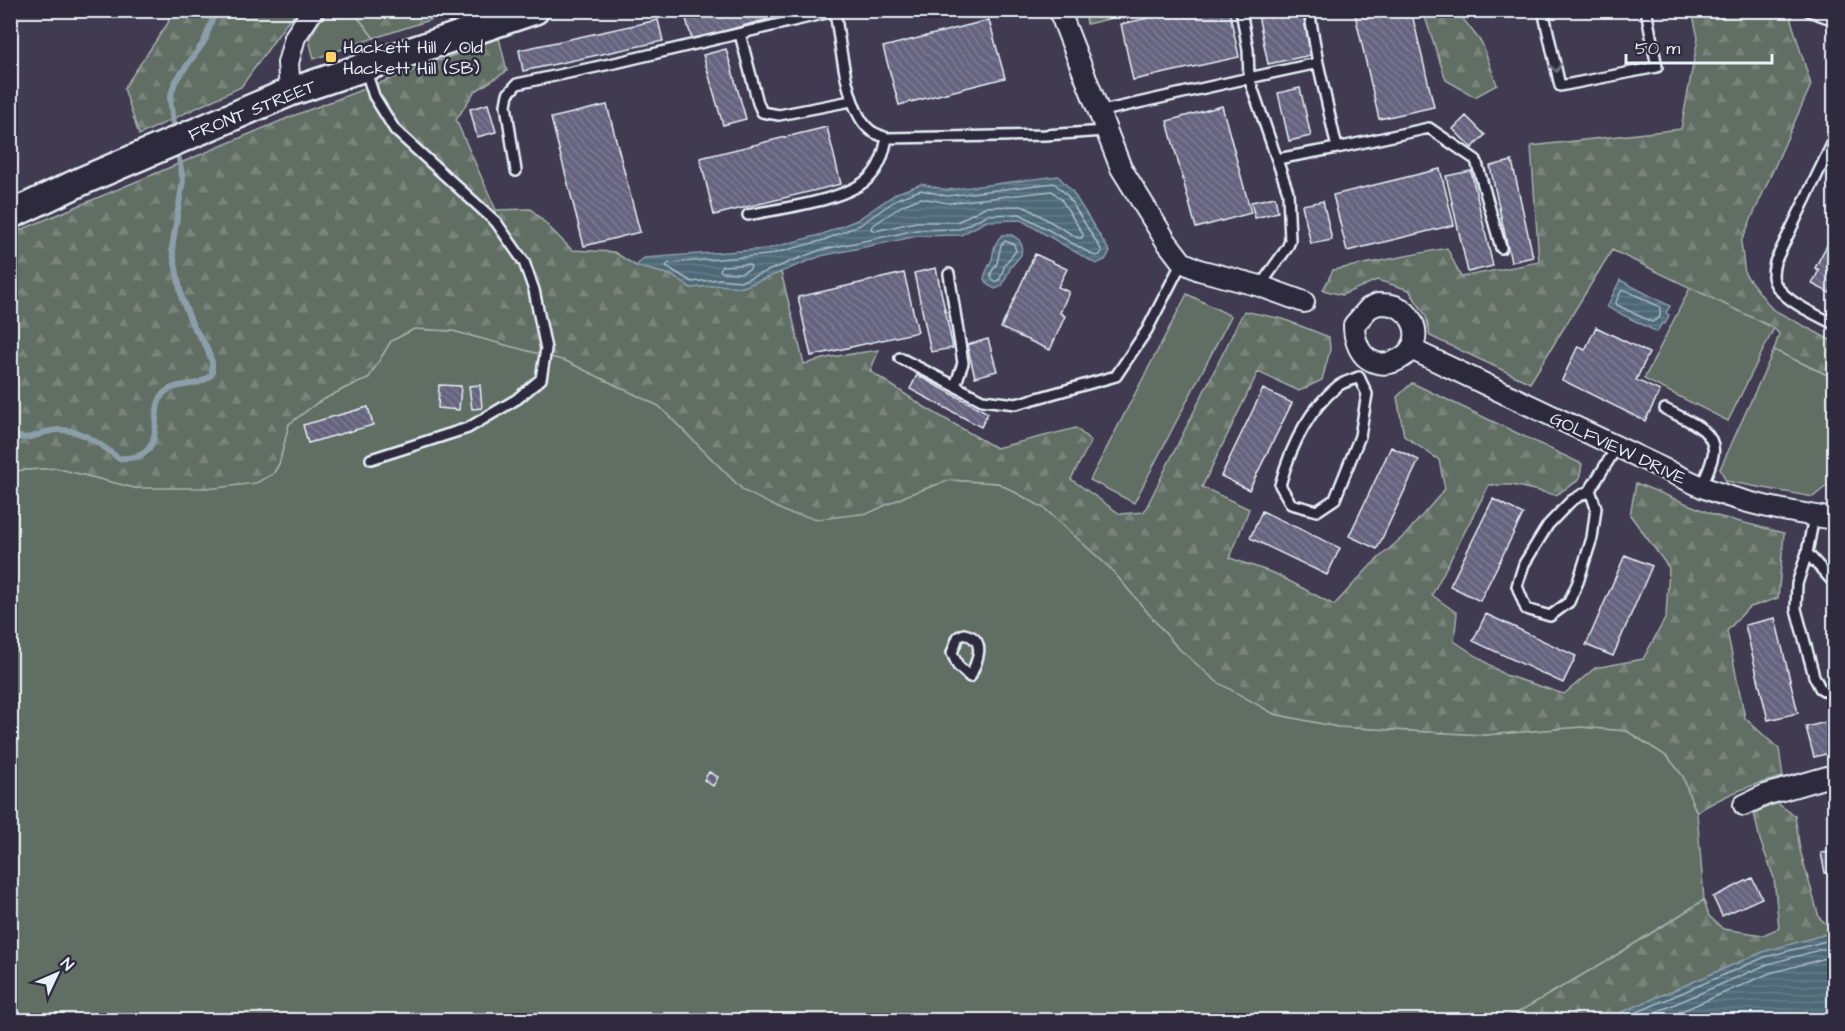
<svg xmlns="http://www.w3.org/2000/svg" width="1845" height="1031" viewBox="0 0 1845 1031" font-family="'Architects Daughter',sans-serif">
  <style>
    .green { fill: #616e63; stroke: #a4b0ae; stroke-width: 1.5 }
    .forest { fill: url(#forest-firs); stroke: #a4b0ae; stroke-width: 1.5 }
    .water { fill: url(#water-rules); stroke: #8b9eaa; stroke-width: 1.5 }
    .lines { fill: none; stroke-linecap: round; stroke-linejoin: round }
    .shore { stroke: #aabac4; stroke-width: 1.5 }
    .stream { stroke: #8b9eaa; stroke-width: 6 }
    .building { fill: url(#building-back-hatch); stroke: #e8f1f8; stroke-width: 1.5 }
    .lane-casing { stroke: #e8f1f8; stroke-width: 14 }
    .street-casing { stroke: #e8f1f8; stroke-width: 24 }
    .secondary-casing { stroke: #e8f1f8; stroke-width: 32 }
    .lane { stroke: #2f2a3d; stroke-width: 9 }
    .street { stroke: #2f2a3d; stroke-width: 20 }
    .secondary { stroke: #2f2a3d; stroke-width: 27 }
    .oneway { stroke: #70707e }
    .poi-dot { fill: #ffd166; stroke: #2f2a3d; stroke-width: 2 }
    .labels { text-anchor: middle; stroke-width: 5; stroke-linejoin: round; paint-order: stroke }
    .poi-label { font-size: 18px; fill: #e8f1f8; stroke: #2f2a3d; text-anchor: start }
    .street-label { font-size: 18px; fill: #e8f1f8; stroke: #2f2a3d }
  </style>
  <defs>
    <pattern id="forest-firs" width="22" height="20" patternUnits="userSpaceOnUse" patternTransform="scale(1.5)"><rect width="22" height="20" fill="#616e63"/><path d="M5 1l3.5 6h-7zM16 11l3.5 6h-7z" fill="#78837a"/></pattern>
    <pattern id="water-rules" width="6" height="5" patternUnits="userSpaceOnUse" patternTransform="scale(1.5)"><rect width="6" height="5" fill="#4d6776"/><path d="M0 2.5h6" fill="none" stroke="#677d8a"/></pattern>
    <pattern id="building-back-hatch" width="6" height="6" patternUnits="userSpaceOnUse" patternTransform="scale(1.5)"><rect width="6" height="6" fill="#66647e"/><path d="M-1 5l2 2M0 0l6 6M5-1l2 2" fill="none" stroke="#7c7b91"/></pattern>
  </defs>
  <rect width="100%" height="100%" fill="#403b50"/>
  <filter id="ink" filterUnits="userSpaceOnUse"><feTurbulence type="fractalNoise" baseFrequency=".0167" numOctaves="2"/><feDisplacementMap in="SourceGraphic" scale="12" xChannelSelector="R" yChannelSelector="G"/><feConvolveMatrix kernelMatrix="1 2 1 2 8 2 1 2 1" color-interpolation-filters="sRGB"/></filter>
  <g filter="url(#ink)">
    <path class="green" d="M330,10L361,11L358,18L374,38L314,59L309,39L319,22Z
      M1691,286L1774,328L1728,421L1644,379Z
      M1187,294L1231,316L1134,503L1090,480Z
      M414,329L453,331L566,361L659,406L744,491L910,494L950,480L998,483L1044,508L1111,569L1177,647L1274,714L1338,727L1485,735L1581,727L1627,731L1668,757L1683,776L1690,797L1697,813L1704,900L1615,956L1515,1014L1497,1020H11V471L56,468L135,488L273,474L279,464L289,424L317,403L345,388L368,379L391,341Z
      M1774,350L1834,378V472L1829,484L1813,497L1726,481L1720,469Z"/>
    <path class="forest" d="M361,10H458V11L374,38L358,17Z
      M1085,10H1143V11L1087,24Z
      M171,11H298L286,24L241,87L139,135L124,88L168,23Z
      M1423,11H1457L1482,43L1497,85L1475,97L1446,80Z
      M1692,11H1794L1791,20L1811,85L1741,242L1745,274L1772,309L1834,342V378L1774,350L1779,334L1774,328L1612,250L1530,383L1430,336L1426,316L1409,290L1377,280L1342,295L1323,290L1333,270L1447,248L1461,277L1539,262L1531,146L1681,129L1698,38Z
      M499,38L507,71L474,92L456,120L496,210L531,209L572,250L614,252L636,266L671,275L691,288L719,285L743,287L781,272L804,364L831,357L879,350L870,371L926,408L996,448L1076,428L1091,441L1071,479L1120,514L1144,512L1244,311L1283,319L1329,337L1330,350L1322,380L1299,391L1258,372L1202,487L1249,509L1230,558L1276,574L1334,605L1372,564L1406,534L1445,489L1439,460L1404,436L1397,397L1412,383L1582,464L1579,480L1556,495L1512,485H1489L1432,595L1457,613L1454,641L1505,675L1564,694L1595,668L1643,659L1666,617L1669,568L1630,515L1636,483L1717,516L1784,533L1778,598L1748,608L1727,631L1745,718L1779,749L1783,777C1752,784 1724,795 1697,812L1690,797L1683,776L1668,757L1627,731L1581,727L1485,735L1338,727L1274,714L1217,682L1177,647L1111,569L1044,508L998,483L950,480L910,494L869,513L819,519L788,513L744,491L659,406L566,361L453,331L414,329L391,341L368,379L345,388L317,403L289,424L279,464L273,474L256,483L215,488H135L56,468L11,471V234L290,117Z
      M1777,803L1795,816L1800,850L1819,917L1834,932L1763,952L1604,1020H1497L1515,1014L1615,956L1704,900L1709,916L1723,929L1763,935L1779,928L1774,878L1760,840L1754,813Z"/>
    <path class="water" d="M1058,176L1072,191L1110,252L1105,260L1096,264L1021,220L987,221L961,235L918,236L821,256L743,287L719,285L691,288L671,275L636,266L644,258L767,249L823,234L857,220L897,193L921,184L947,190Z
      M1002,235H1012L1019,240L1022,246L1021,255L1011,267L1002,286L995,289L988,285L984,279C985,271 990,266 992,259C994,249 994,243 1002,235Z
      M1620,280L1670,306L1666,313L1669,315L1665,324L1662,323L1657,332L1607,307Z
      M1834,932V1020H1604L1763,952Z"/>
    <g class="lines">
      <path class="shore" d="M1054,183L1067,195L1102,251L1100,255L1095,256L1020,214L987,215L959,229L917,230L820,250L742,281L719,279L692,282L666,266L669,263L768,255L824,240L860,225L899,198L921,190L947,196Z
        M1052,191L1061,199L1083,234L1082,238H1078L1027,208L1021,206L985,207L957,222H916L875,231L871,229L872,226L903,205L921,198L948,203Z
        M1005,241L1014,244L1016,251L1005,264L1000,279L995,282L991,278V273L997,263L1001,245Z
        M748,264L751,266L750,269L741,273L722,272L720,270L722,266Z
        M1625,290L1660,307V317L1652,322L1617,305L1616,302L1621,291Z
        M1619,1020L1765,957L1834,939
        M1638,1020L1768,964L1834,946
        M1661,1020L1770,973L1834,956"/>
      <path class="stream" d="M173,124L170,98L175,82L204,42L216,10
        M10,427L14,435C26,441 34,436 46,432C74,424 97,441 118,458C173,462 145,410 165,392C179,381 198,389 212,374V362L206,346L193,326L182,299L172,248L183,180L179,159"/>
    </g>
    <path class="building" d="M701,10H800L692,40L685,15Z
      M1184,10H1229L1239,57L1133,80L1121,24Z
      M1257,10H1302L1311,55L1268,64Z
      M1354,10H1411L1434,107L1379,119Z
      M658,20L663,41L523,71L519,50Z
      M989,20L1005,78L899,105L883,47Z
      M726,49L746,119L723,125L703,55Z
      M1300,88L1311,136L1289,141L1278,93Z
      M488,104L496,132L477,137L470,109Z
      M607,105L640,232L584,246L551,118Z
      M1222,106L1251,213L1196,228L1167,121Z
      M1466,116L1485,135L1472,148L1453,129Z
      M827,127L841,184L714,215L700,158Z
      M1512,161L1533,257L1511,262L1490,166Z
      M1440,169L1454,225L1347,251L1333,195Z
      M1471,171L1493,266L1468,272L1446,176Z
      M1275,197L1278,212L1255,218L1251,202Z
      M1323,201L1332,240L1311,244L1302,205Z
      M1834,238V295L1812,284L1819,270L1815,268L1827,245L1830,247Z
      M1035,254L1067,269L1058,287L1069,292L1060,313L1065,316L1050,350L1001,328Z
      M936,268L953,348L931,352L914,273Z
      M904,273L918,332L811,356L798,297Z
      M1596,327L1649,353L1636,380L1660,391L1645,421L1562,380L1578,346L1585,350Z
      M988,339L997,371L975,377L967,345Z
      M917,375L988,413L981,427L910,389Z
      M439,385L461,386L459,410L438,408Z
      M480,385L482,408L472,409L469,386Z
      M1263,389L1292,403L1249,490L1221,476Z
      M368,407L373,425L308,443L303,425Z
      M1391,447L1419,460L1377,549L1349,536Z
      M1493,499L1523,514L1480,601L1450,586Z
      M1262,511L1340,548L1327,575L1250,538Z
      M1625,555L1652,566L1613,656L1586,645Z
      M1486,614L1576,656L1563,683L1473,641Z
      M1775,618L1798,713L1768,720L1745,625Z
      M1834,720V752L1814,757L1806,727Z
      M709,772L718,777L713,786L704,780Z
      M1834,851V871L1825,873L1821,853Z
      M1752,878L1762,898L1722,916L1713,897Z"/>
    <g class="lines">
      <g class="lane-casing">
        <path id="lane" d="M837,10L835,11C840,41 846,111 870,130C875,134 882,136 887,138L1045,135L1105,131
          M1241,10L1248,50L1249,78L1318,63
          M1309,10L1318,63L1337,148L1429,128L1476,160L1501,248
          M1543,10L1560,86L1657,67L1646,10
          M1809,11L1834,20
          M740,34L758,103L762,112L779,115L851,101
          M365,68L374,96L395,130L496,222L524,262L534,290L546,349L541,379L517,399L468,428L371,459
          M1098,112L1249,78L1288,192L1290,241L1287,248L1260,286
          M1834,140L1775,262C1774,266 1773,271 1773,276C1775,298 1817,315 1834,324
          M1277,159L1337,148
          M516,171L506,105L508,94L517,84L619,62L835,11
          M748,215C781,208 848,201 871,176C881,165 884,152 887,138
          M949,274L963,363L955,386L982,400L1016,404L1116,376L1147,330L1182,262
          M900,358L955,386
          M1359,377L1367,394L1360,436L1335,499L1317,511L1291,504L1280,485C1290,449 1308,410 1338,386C1343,382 1352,380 1359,377Z
          M1665,409C1683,419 1718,429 1713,455C1711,466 1705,477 1702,487
          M1590,490L1596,508L1592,538L1578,582L1569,602L1550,616L1526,609L1517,586L1524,564L1548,525L1571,501Z
          M1590,490L1617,447
          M1807,553L1814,516
          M1834,583L1807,553L1797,584L1796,609L1814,676L1820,688L1830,694L1834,693
          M964,634C988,639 977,662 970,677L958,666L952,653L958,637Z"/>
      </g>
      <g class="street-casing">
        <path id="street" d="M1059,10L1121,168L1166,241L1182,262L1199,270L1260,286L1304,302
          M290,92L288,63L295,37L313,10
          M1378,304C1390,304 1400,305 1408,315C1437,352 1372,387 1357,343C1355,338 1354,331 1354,325L1369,308Z
          M1411,349L1702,487C1745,504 1789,512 1834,519
          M1744,805L1765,795L1834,775"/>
      </g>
      <g class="secondary-casing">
        <path id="secondary" d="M10,215L82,181L290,92L535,10"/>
      </g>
      <use href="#lane" class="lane"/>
      <use href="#street" class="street"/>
      <use href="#secondary" class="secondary"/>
    </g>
    <defs><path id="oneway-chevron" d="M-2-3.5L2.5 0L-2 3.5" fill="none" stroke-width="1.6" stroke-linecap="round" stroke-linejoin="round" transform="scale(1.5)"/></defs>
    <use class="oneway" href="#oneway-chevron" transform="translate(1556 68) rotate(77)"/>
  </g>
  <rect class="poi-dot" x="325" y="51" width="12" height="12" rx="3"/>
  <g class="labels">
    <g class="poi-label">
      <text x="343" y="53">Hackett Hill / Old<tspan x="343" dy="21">Hackett Hill (SB)</tspan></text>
    </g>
    <g class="street-label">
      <text transform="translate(252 110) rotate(-22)" y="6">FRONT STREET</text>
      <text transform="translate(1618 448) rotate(25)" y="6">GOLFVIEW DRIVE</text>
    </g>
  </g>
  <rect width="1845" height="1031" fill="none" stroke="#2f2a3d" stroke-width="36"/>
  <rect x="18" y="18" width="1809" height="995" fill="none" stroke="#e8f1f8" stroke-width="2" filter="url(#ink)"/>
  <g transform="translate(57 974) rotate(46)" stroke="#2f2a3d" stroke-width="4.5" paint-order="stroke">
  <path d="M0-4.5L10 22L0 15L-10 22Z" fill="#e8f1f8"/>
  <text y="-9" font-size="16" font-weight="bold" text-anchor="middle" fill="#e8f1f8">N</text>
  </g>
  <path d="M1626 54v9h146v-9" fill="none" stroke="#e8f1f8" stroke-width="3"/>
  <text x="1635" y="54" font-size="18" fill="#e8f1f8" stroke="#2f2a3d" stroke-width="4.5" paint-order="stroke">50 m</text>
</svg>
